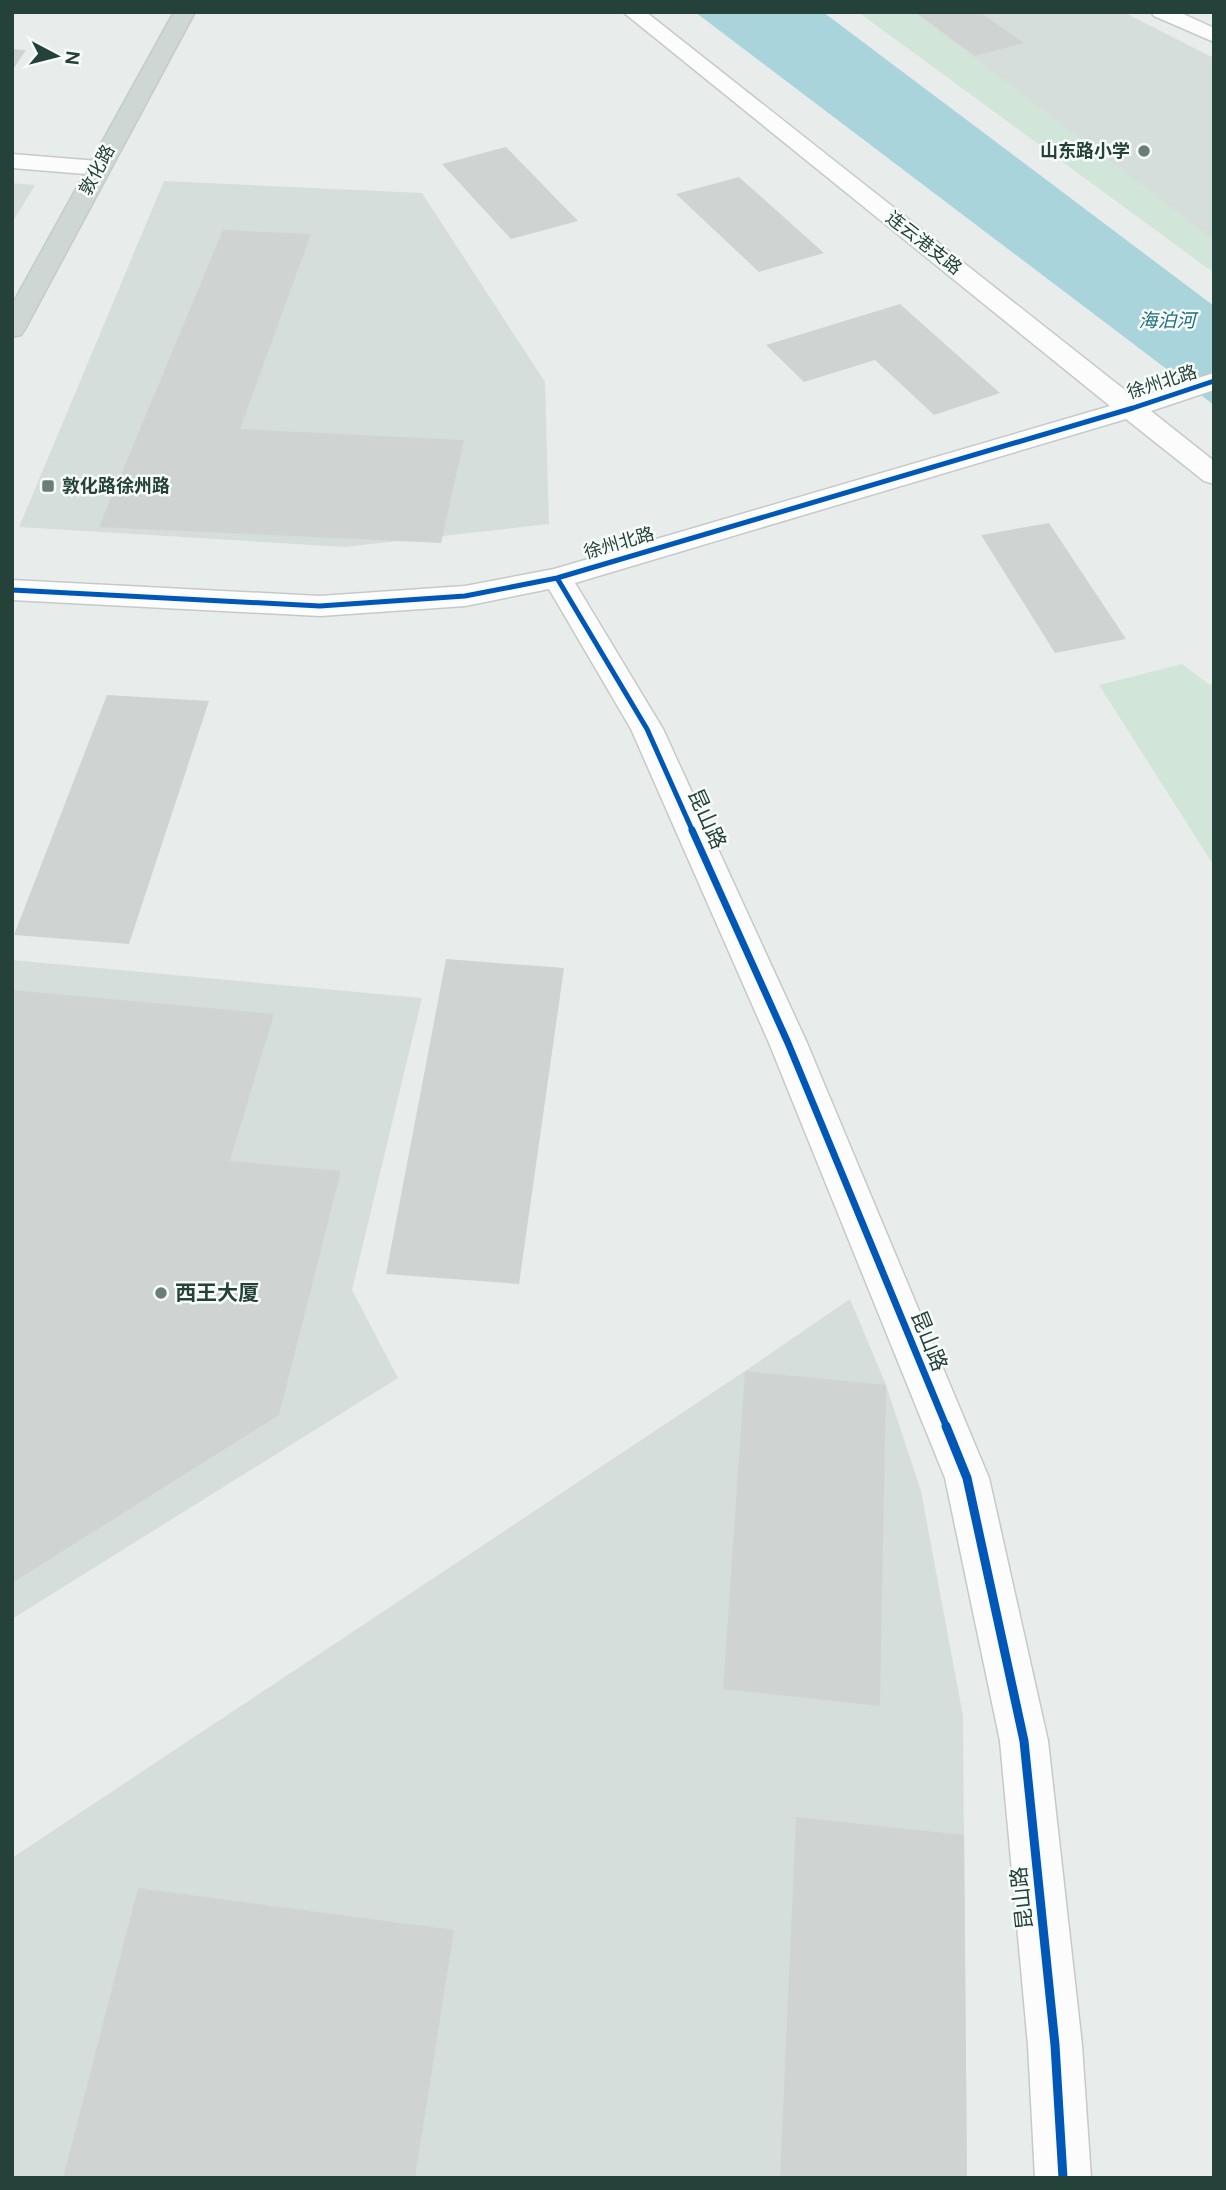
<svg xmlns="http://www.w3.org/2000/svg" width="1226" height="2190" viewBox="0 0 1226 2190" font-family="'DM Sans','Noto Sans SC',sans-serif">
  <style>
    .built { fill: #d6dedb }
    .green { fill: #d1e6d8 }
    .water { fill: #a9d4db }
    .building { fill: #cfd4d2 }
    .lines { fill: none; stroke-linecap: round; stroke-linejoin: round }
    .minor-casing { stroke: #c5cac8; stroke-width: 3 }
    .major-casing { stroke: #c3ccc9; stroke-width: 3 }
    .minor { fill: #fcfcfc; fill-rule: evenodd }
    .major { fill: #cfd7d5; fill-rule: evenodd }
    .cycleway-far2-casing { stroke: #f7fbf9; stroke-width: 9 }
    .cycleway-far1-casing { stroke: #f7fbf9; stroke-width: 11 }
    .cycleway-casing { stroke: #f7fbf9; stroke-width: 13 }
    .cycleway-far2 { stroke: #0057b8; stroke-width: 5 }
    .cycleway-far1 { stroke: #0057b8; stroke-width: 7 }
    .cycleway { stroke: #0057b8; stroke-width: 9 }
    .poi-dot { fill: #697e78; stroke: #f7fbf9; stroke-width: 2.5 }
    .labels { text-anchor: middle; stroke-width: 5; stroke-linejoin: round; paint-order: stroke }
    .far-poi-label { font-size: 18px; font-weight: bold; fill: #24423a; stroke: #f7fbf9; text-anchor: end }
    .far-street-label { font-size: 18px; fill: #24423a; stroke: #f7fbf9 }
    .far-water-label { font-size: 19px; font-style: italic; fill: #1c6f80; stroke: #f7fbf9 }
    .street-label { font-size: 21px; fill: #24423a; stroke: #f7fbf9 }
    .poi-label { font-size: 21px; font-weight: bold; fill: #24423a; stroke: #f7fbf9; text-anchor: start }
  </style>
  <rect width="100%" height="100%" fill="#e8edeb"/>
  <path class="built" d="M889,12H1123L1214,58V244Z
    M164,181L422,193L545,382L549,524L344,547L19,527Z
    M12,183L35,185L12,223Z
    M12,960L422,998L352,1290L398,1378L12,1619Z
    M850,1299L886,1385L921,1491L963,1716L967,2178H12V1858L745,1371Z"/>
  <path class="green" d="M858,12H914L1214,240V273Z
    M1182,664L1210,685L1214,684V866L1099,685Z"/>
  <path class="water" d="M695,12H823L1214,306V405Z"/>
  <path class="building" d="M915,12H980L1024,43L975,56Z
    M12,49L26,50L12,71Z
    M506,147L578,221L511,239L442,164Z
    M739,177L824,253L759,272L676,194Z
    M223,230L311,234L240,429L464,440L441,543L99,527Z
    M900,304L1000,393L934,415L875,360L804,382L766,345Z
    M1049,523L1126,639L1055,653L981,535Z
    M107,695L209,701L129,944L14,935Z
    M446,959L564,968L519,1284L386,1274Z
    M12,990L274,1014L230,1161L341,1171L279,1415L12,1583Z
    M745,1371L886,1385L880,1706L723,1689Z
    M796,1817L964,1835L967,2178H780Z
    M138,1888L454,1930L415,2178H63Z"/>
  <g class="lines">
    <g class="minor-casing">
      <path id="minor" d="M623,12H646L1135,398L1214,373V390L1151,411L1214,461V484L1204,481L1126,419L575,583L663,729L807,1043L989,1478L1048,1741L1082,2045L1091,2178H1035L1028,2045L1000,1741L945,1478L769,1043L631,729L549,589L465,606L320,616L12,600V580L320,596L465,586L554,569L1110,406Z
        M1151,12H1179L1214,28V42L1154,16Z
        M12,154L98,161L106,163L110,168L106,173L98,175L12,168Z"/>
    </g>
    <g class="major-casing">
      <path id="major" d="M174,12H195L25,329L21,335L12,337V305Z"/>
    </g>
    <use href="#minor" class="minor"/>
    <use href="#major" class="major"/>
    <g class="cycleway-far2-casing">
      <path id="cycleway-far2" d="M557,578L647,729L693,832
        M12,590L320,606L465,596L557,578L1133,408L1214,381"/>
    </g>
    <g class="cycleway-far1-casing">
      <path id="cycleway-far1" d="M692,830L788,1043L947,1428"/>
    </g>
    <g class="cycleway-casing">
      <path id="cycleway" d="M946,1426L967,1478L1024,1741L1055,2045L1063,2178"/>
    </g>
    <use href="#cycleway-far2" class="cycleway-far2"/>
    <use href="#cycleway-far1" class="cycleway-far1"/>
    <use href="#cycleway" class="cycleway"/>
  </g>
  <g class="poi-dot">
    <circle cx="1144" cy="151" r="7"/>
    <rect x="41" y="479" width="14" height="14" rx="3.5"/>
    <circle cx="161" cy="1293" r="7"/>
  </g>
  <g class="labels">
    <g class="far-poi-label">
      <text x="1130" y="157">山东路小学</text>
      <text x="62" y="492" text-anchor="start">敦化路徐州路</text>
    </g>
    <g class="far-street-label">
      <text transform="translate(97 170) rotate(-62)" y="6">敦化路</text>
      <text transform="translate(924 243) rotate(38)" y="6">连云港支路</text>
      <text transform="translate(1162 382) rotate(-18)" y="6">徐州北路</text>
      <text transform="translate(619 543) rotate(-16)" y="6">徐州北路</text>
    </g>
    <g class="far-water-label">
      <text x="1167" y="327">海泊河</text>
    </g>
    <g class="street-label">
      <text transform="translate(707 819) rotate(66)" y="7">昆山路</text>
      <text transform="translate(929 1341) rotate(68)" y="7">昆山路</text>
      <text transform="translate(1022 1898) rotate(-96)" y="7">昆山路</text>
    </g>
    <g class="poi-label">
      <text x="175" y="1300">西王大厦</text>
    </g>
  </g>
  <rect width="1226" height="2190" fill="none" stroke="#24423a" stroke-width="28"/>
  <g transform="translate(56 56) rotate(97)" stroke="#f7fbf9" stroke-width="5" paint-order="stroke">
  <path d="M0-5L12 26L0 18L-12 26Z" fill="#24423a"/>
  <text y="-10" font-size="19" font-weight="bold" text-anchor="middle" fill="#24423a">N</text>
  </g>
</svg>
